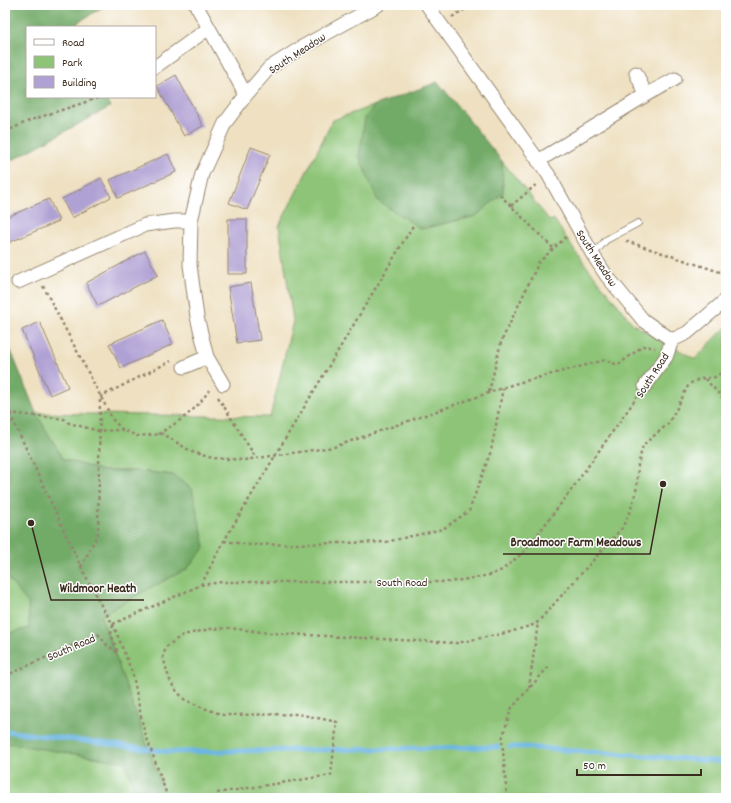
<svg xmlns="http://www.w3.org/2000/svg" width="731" height="803" viewBox="0 0 731 803" font-family="Dekko,sans-serif">
  <style>
    .green { fill: #8dc477; stroke: #64774a }
    .forest { fill: #72aa68; stroke: #566a43 }
    .lines { fill: none; stroke-linecap: round; stroke-linejoin: round }
    .stream { stroke: #6bb5e3; stroke-width: 5 }
    .building { fill: #b0a1d4 }
    .service-casing { stroke: #94856f; stroke-width: 8 }
    .minor-casing { stroke: #94856f; stroke-width: 15 }
    .path { stroke: #94856f; stroke-width: 2.5; stroke-dasharray: 3 3; stroke-linecap: butt }
    .service { stroke: #fff; stroke-width: 6 }
    .minor { stroke: #fff; stroke-width: 13 }
    .labels { text-anchor: middle; stroke-width: 3; stroke-linejoin: round; paint-order: stroke }
    .street-label { font-size: 12px; fill: #3b2a1e; stroke: #fff }
    .leader { fill: none; stroke: #3b2a1e; stroke-width: 1.5 }
    .callout-dot { fill: #3b2a1e; stroke: #fff; stroke-width: 1.5 }
    .callout-label { font-size: 13px; text-anchor: middle; font-weight: bold; fill: #3b2a1e; stroke: #fff; stroke-width: 3; stroke-linejoin: round; paint-order: stroke }
  </style>
  <rect width="100%" height="100%" fill="#fff"/>
  <filter id="ink" filterUnits="userSpaceOnUse"><feTurbulence type="fractalNoise" baseFrequency=".025" numOctaves="2"/><feDisplacementMap in="SourceGraphic" scale="8" xChannelSelector="R" yChannelSelector="G"/><feConvolveMatrix kernelMatrix="1 2 1 2 8 2 1 2 1" color-interpolation-filters="sRGB"/></filter>
  <filter id="wash" filterUnits="userSpaceOnUse"><feTurbulence type="fractalNoise" baseFrequency=".012" numOctaves="4" result="noise"/><feDisplacementMap in="SourceGraphic" scale="16" xChannelSelector="R" yChannelSelector="G"/><feGaussianBlur stdDeviation="0.9" result="paint"/><feColorMatrix in="noise" values="0 0 0 0 0 0 0 0 0 0 0 0 0 0 0 0 0 1.4 0 .05"/><feComposite in="paint" operator="in"/></filter>
  <g filter="url(#wash)">
    <rect width="100%" height="100%" fill="#eee0c0"/>
    <path class="green" d="M375,105L365,118L421,229L476,216L503,193L502,161L550,221L554,219L574,250L633,324L695,359L726,327V798H5V415L146,590L187,569L204,547L198,518L173,475L138,471H103L63,459L36,413L270,417L293,321L279,226L333,120Z"/>
    <path class="forest" d="M5,5H106L77,23L78,27H27V97H106L110,107L5,164Z
      M438,82L502,161L503,193L476,216L421,229L378,201L359,156L365,118L375,105Z
      M5,336L36,413L63,459L103,471H138L173,475L192,489L205,547L187,569L146,590L101,616L166,798H138L125,762L5,743V634L29,628L28,603L5,575Z"/>
    <g class="lines">
      <path class="stream" d="M5,731L171,752L498,747
        M510,747H524L726,762"/>
    </g>
    <g id="blocks">
      <path class="building" d="M176,75L203,126L184,136L157,86Z
        M251,147L270,154L247,210L229,203Z
        M168,154L176,172L118,198L110,180Z
        M101,178L111,197L72,218L62,199Z
        M49,199L59,221L8,243L5,236V218Z
        M228,219H247V274H228Z
        M145,251L158,275L98,306L86,283Z
        M251,283L260,340L237,343L228,287Z
        M162,320L173,344L121,368L109,344Z
        M40,322L68,387L50,395L22,330Z"/>
    </g>
  </g>
  <g filter="url(#ink)">
    <use href="#blocks" fill-opacity="0" stroke="#94856f" stroke-width="1"/>
    <g class="lines">
      <g class="service-casing">
        <path id="service" d="M593,255L606,240L638,223"/>
      </g>
      <g class="minor-casing">
        <path id="minor" d="M196,5L209,28
          M427,5L548,174L593,255L606,275L643,320L672,340
          M155,67L209,28L246,95
          M636,73L646,95
          M538,161L646,95L675,79
          M18,282L145,225L174,221H191
          M207,357L223,384
          M184,367L207,357L197,317L190,265L191,221L202,174L225,123L246,95L269,68L302,47L378,5
          M645,386L666,357L672,340L687,333L726,300"/>
      </g>
      <path class="path" d="M452,17L472,5
        M5,132L31,120L101,97
        M500,195L553,248
        M511,206L538,183
        M626,241L726,274
        M43,286L113,420L123,430L137,436L163,434L192,452L212,458L244,460L334,447L514,384L605,360L618,365L643,346L655,348
        M705,379L726,401
        M489,392L501,342L539,262L566,237
        M100,397L171,361
        M218,397L256,458
        M5,403L81,567L102,607L113,624L133,675L143,727L168,798
        M9,413L64,419L69,423L99,431L123,430
        M5,421L13,422
        M158,434C179,422 197,410 209,390
        M224,541L251,545L386,542L443,529L469,511L491,451L503,388
        M81,567L98,533L100,398
        M201,585L221,546L414,224
        M113,624L201,585L222,582H450L490,575L502,570L525,551L572,489L637,397
        M5,676L98,634L107,645L118,653L111,634L113,625
        M529,688L538,622
        M217,793L331,775L337,722L298,714L223,715L201,707L184,699L174,688L169,678L163,657L166,647L174,641L183,635L210,629L229,628L270,633L457,643L510,632L536,624L622,528L631,509L637,487L638,465L643,445L668,424L677,408L689,384L699,379L715,377L726,370
        M507,798L502,739L511,709L550,665"/>
      <use href="#service" class="service"/>
      <use href="#minor" class="minor"/>
    </g>
  </g>
  <g class="labels">
    <g class="street-label">
      <text transform="translate(297 53) rotate(-33)" y="4">South Meadow</text>
      <text transform="translate(597 258) rotate(57)" y="4">South Meadow</text>
      <text transform="translate(652 375) rotate(-57)" y="4">South Road</text>
      <text x="402" y="586">South Road</text>
      <text transform="translate(71 647) rotate(-23)" y="4">South Road</text>
    </g>
  </g>
  <path class="leader" d="M663 484L650 554H503M31 523L51 600H144"/>
  <g class="callout-dot">
    <circle cx="663" cy="484" r="4"/>
    <circle cx="31" cy="523" r="4"/>
  </g>
  <g class="callout-label">
    <text x="576" y="546">Broadmoor Farm Meadows</text>
    <text x="98" y="592">Wildmoor Heath</text>
  </g>
  <rect width="731" height="803" fill="none" stroke="#fff" stroke-width="20"/>
  <rect x="26" y="26" width="130" height="72" fill="#ffffff" stroke="#b1aaa5"/>
  <rect x="34" y="39" width="20" height="6" fill="#ffffff" stroke="#b1aaa5"/>
  <text x="62" y="46" font-size="12" fill="#3b2a1e">Road</text>
  <rect x="34" y="56" width="20" height="12" fill="#8dc477" stroke="#b1aaa5"/>
  <text x="62" y="66" font-size="12" fill="#3b2a1e">Park</text>
  <rect x="34" y="76" width="20" height="12" fill="#b0a1d4" stroke="#b1aaa5"/>
  <text x="62" y="86" font-size="12" fill="#3b2a1e">Building</text>
  <path d="M577 769v6h124v-6" fill="none" stroke="#3b2a1e" stroke-width="2"/>
  <text x="583" y="769" font-size="12" fill="#3b2a1e" stroke="#ffffff" stroke-width="3" paint-order="stroke">50 m</text>
</svg>
